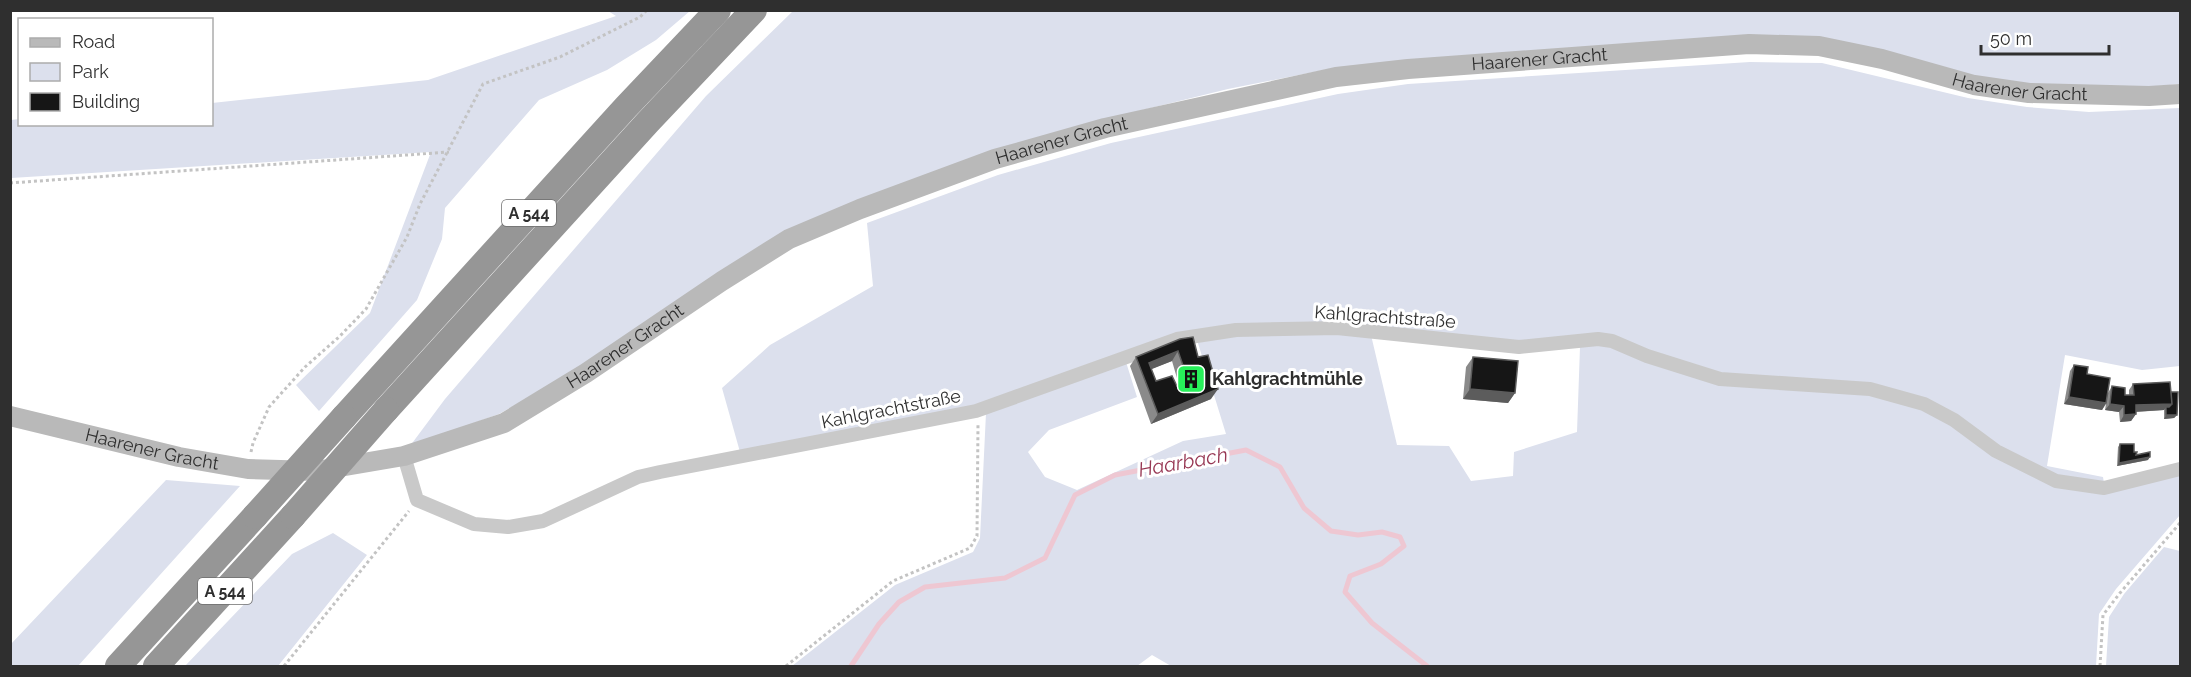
<svg xmlns="http://www.w3.org/2000/svg" width="2191" height="677" viewBox="0 0 2191 677" font-family="Raleway,sans-serif">
  <style>
    .green { fill: #dce0ed }
    .lines { fill: none; stroke-linecap: round; stroke-linejoin: round }
    .stream { stroke: #eec7d2; stroke-width: 5 }
    .path { stroke: #c3c3c3; stroke-width: 3; stroke-dasharray: 3 3; stroke-linecap: butt }
    .street { stroke: #c9c9c9; stroke-width: 14 }
    .secondary { stroke: #b9b9b9; stroke-width: 20 }
    .highway { stroke: #969696; stroke-width: 26 }
    .highway-bridge { stroke: #969696; stroke-width: 26 }
    .wall { fill: #8a8a8a; fill-rule: evenodd }
    .shaded-wall { fill: #5c5c5c }
    .building { fill: #161616; stroke: #5c5c5c; stroke-width: 1.5; fill-rule: evenodd }
    .labels { text-anchor: middle; stroke-width: 6; stroke-linejoin: round; paint-order: stroke }
    .shield { fill: #fff; stroke: #6d6d6d; stroke-width: 1.5 }
    .shield-label { font-size: 16px; font-weight: bold; fill: #2f2f2f }
    .street-label { font-size: 18px; fill: #2f2f2f; stroke: #fff }
    .poi-label { font-size: 18px; font-weight: bold; fill: #2f2f2f; stroke: #fff; text-anchor: start }
    .water-label { font-size: 20px; font-style: italic; fill: #973753; stroke: #fff }
  </style>
  <rect width="100%" height="100%" fill="#fff"/>
  <path class="green" d="M608,11H690L656,40L607,70L539,100L445,208L442,239L417,300L319,411L296,385L370,313L431,152L11,178V120L19,119L20,124H212V103L428,80L616,16Z
    M793,11H2180V84L2148,87L2031,84L1975,76L1818,37L1334,68L1228,89L1102,120L991,151L855,202L540,391L499,414L410,446L445,399L706,96Z
    M1750,62L1822,63L1968,98L2027,107L2089,112L2180,108V366L2142,370L2065,355L2047,466L2103,477L2104,483L2058,477L1999,447L1924,399L1720,373L1649,351L1614,336L1520,341L1236,325L977,405L740,452L722,388L770,345L873,286L867,223L998,175L1111,143L1338,94L1408,84Z
    M1338,332L1371,335L1397,445L1449,446L1471,481L1513,476L1514,452L1577,432L1580,347L1599,343L1719,384L1870,394L1922,408L1952,424L1994,454L2105,491L2180,474V515L2116,589L2099,614L2096,666H1171L1152,655L1137,666H792L895,585L973,552L980,538L986,413L1126,362L1137,397L1049,430L1028,452L1045,477L1077,490L1183,441L1226,434L1197,340L1237,334Z
    M166,480L240,486L78,666H11V644Z
    M333,533L367,555L278,666H185L292,554Z
    M2164,547L2180,551V666H2106L2109,617L2124,594Z"/>
  <g class="lines">
    <path class="stream" d="M851,666L879,624L899,602L925,587L1005,578L1045,558L1075,495L1115,475L1246,450L1280,467L1304,508L1331,531L1358,535L1382,532L1400,537L1404,546L1381,564L1350,576L1345,592L1372,623L1427,666"/>
    <path class="path" d="M10,183L449,152
      M251,452L253,443L269,407L305,367L339,337L366,309L407,237L420,204L483,84L560,57L640,17L647,10
      M284,666L409,511
      M786,666L893,581L970,548L977,536L978,424
      M2100,666L2103,615L2120,593L2180,523"/>
    <path class="street" d="M404,456L417,500L474,524L508,527L543,521L638,477L660,472L976,411L1177,339L1236,330L1337,328L1519,347L1598,339L1612,341L1647,356L1720,379L1870,389L1924,404L1954,420L1996,451L2056,481L2104,488L2180,469"/>
    <path class="secondary" id="s1" d="M10,416L179,457L248,469L316,471L404,456L504,423L586,373L722,281L789,239L860,209L995,159L1105,128L1336,77L1408,69L1749,44L1819,46L1882,59L1974,85L2029,93L2149,96L2180,94"/>
    <path class="highway" d="M386,410L648,122L754,10
      M344,417L626,107L718,10
      M118,666L255,516
      M156,666L293,516"/>
    <path class="highway-bridge" d="M255,516L344,417
      M293,516L386,410"/>
  </g>
  <path class="wall" d="M1180,339L1211,399L1151,424L1130,366L1136,357ZM1172,361L1179,385L1177,386L1156,381L1151,369Z
    M1473,357L1515,393L1508,403L1463,399L1466,367Z
    M2074,365L2087,374L2108,393L2112,386L2125,395H2129V390L2133,384L2171,392L2177,415L2174,418L2164,419V410L2136,412V414L2131,421L2120,422L2119,412L2105,410L2106,404L2102,410L2064,404L2070,371Z
    M2120,444L2134,452L2136,455L2148,460L2117,466L2118,447Z"/>
  <path class="shaded-wall" d="M1178,351L1172,361L1142,373L1149,363Z
    M1218,389L1211,399L1151,424L1158,414Z
    M1470,389L1515,393L1508,403L1463,399Z
    M2069,397L2106,403L2102,410L2064,404Z
    M2110,404L2124,406L2119,412L2105,410Z
    M2172,404L2167,410L2166,407L2164,410L2131,412L2136,405Z
    M2136,414L2131,421L2120,422L2124,415Z
    M2166,415H2177L2174,418L2164,419Z
    M2150,457L2148,460L2117,466L2119,463Z"/>
  <path class="building" d="M1193,337L1198,357L1208,355L1218,389L1158,414L1136,357L1180,339ZM1178,351L1188,380L1177,386L1172,376L1156,381L1149,363Z
    M1473,357L1518,361L1515,393L1470,389Z
    M2074,365L2088,367L2087,374L2110,378L2106,403L2069,397Z
    M2170,382L2172,404L2136,405V414L2124,415V406L2110,404L2112,386L2125,388V395H2134L2133,384Z
    M2171,392H2178L2177,415H2166V407H2169L2172,404Z
    M2120,444H2134V452H2137L2136,455L2150,452V457L2119,463Z"/>
  <defs>
    <g id="building-square" transform="scale(1.5)"><rect x="-9" y="-9" width="18" height="18" rx="4" fill="#27f05a" stroke="#fff"/><path d="M-4-6H4V6H1V3H-1V6H-4ZM-2.5-4.3h1.7v1.8h-1.7ZM.8-4.3h1.7v1.8H.8ZM-2.5-1h1.7V.8h-1.7ZM.8-1h1.7V.8H.8Z" fill="#111"/></g>
  </defs>
  <g fill-rule="evenodd">
    <use href="#building-square" x="1191" y="379"/>
  </g>
  <g class="labels">
    <g class="shield">
      <rect x="502" y="200" width="54" height="26" rx="4.5"/>
      <rect x="198" y="578" width="54" height="26" rx="4.5"/>
    </g>
    <g class="shield-label">
      <text x="529" y="219">A 544</text>
      <text x="225" y="597">A 544</text>
    </g>
    <g class="street-label">
      <text dy="6" stroke="none"><textPath href="#s1" startOffset="1622">Haarener Gracht</textPath></text>
      <text dy="6" stroke="none"><textPath href="#s1" startOffset="2108">Haarener Gracht</textPath></text>
      <text dy="6" stroke="none"><textPath href="#s1" startOffset="1136">Haarener Gracht</textPath></text>
      <text transform="translate(1385 317) rotate(4)" y="6">Kahlgrachtstraße</text>
      <text dy="6" stroke="none"><textPath href="#s1" startOffset="650">Haarener Gracht</textPath></text>
      <text transform="translate(891 409) rotate(-11)" y="6">Kahlgrachtstraße</text>
      <text dy="6" stroke="none"><textPath href="#s1" startOffset="146">Haarener Gracht</textPath></text>
    </g>
    <g class="poi-label">
      <text x="1212" y="385">Kahlgrachtmühle</text>
    </g>
    <g class="water-label">
      <text transform="translate(1183 462) rotate(-10)" y="7">Haarbach</text>
    </g>
  </g>
  <rect width="2191" height="677" fill="none" stroke="#2f2f2f" stroke-width="24"/>
  <rect x="18" y="18" width="195" height="108" fill="#ffffff" stroke="#acacac" stroke-width="1.5"/>
  <rect x="30" y="38" width="30" height="9" fill="#b9b9b9" stroke="#acacac" stroke-width="1.5"/>
  <text x="72" y="48" font-size="18" fill="#2f2f2f">Road</text>
  <rect x="30" y="63" width="30" height="18" fill="#dce0ed" stroke="#acacac" stroke-width="1.5"/>
  <text x="72" y="78" font-size="18" fill="#2f2f2f">Park</text>
  <rect x="30" y="93" width="30" height="18" fill="#161616" stroke="#acacac" stroke-width="1.5"/>
  <text x="72" y="108" font-size="18" fill="#2f2f2f">Building</text>
  <path d="M1981 45v9h128v-9" fill="none" stroke="#2f2f2f" stroke-width="3"/>
  <text x="1990" y="45" font-size="18" fill="#2f2f2f" stroke="#ffffff" stroke-width="4.5" paint-order="stroke">50 m</text>
</svg>
